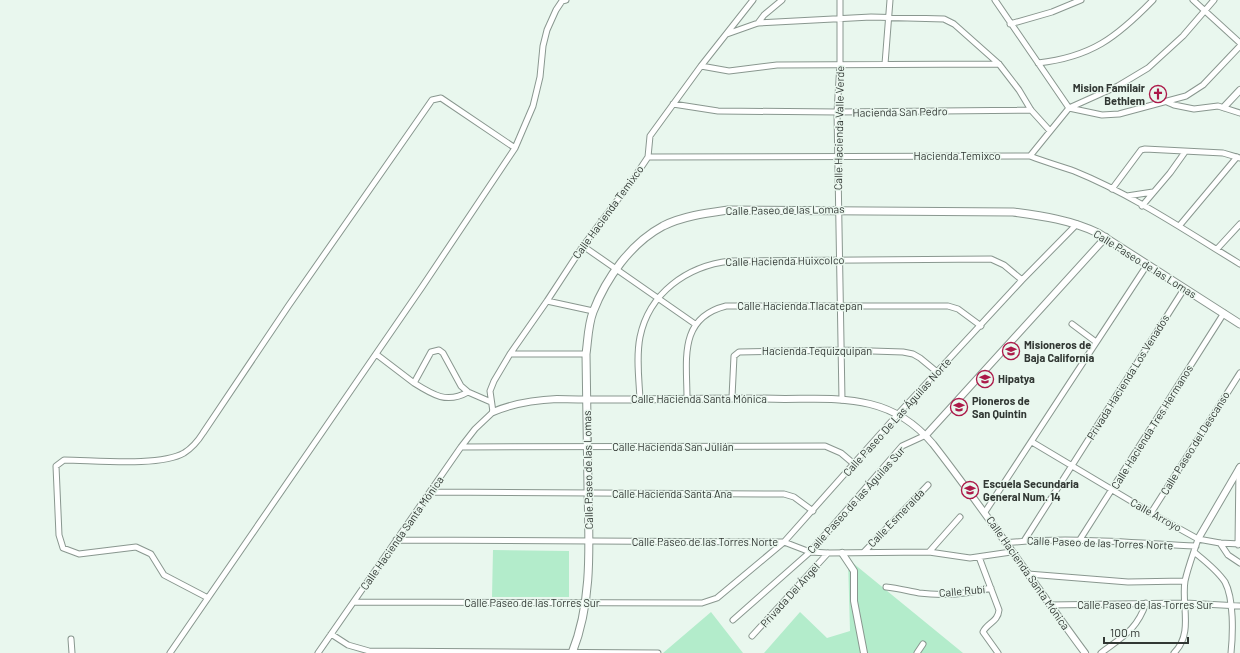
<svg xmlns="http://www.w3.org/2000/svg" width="1240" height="653" viewBox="0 0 1240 653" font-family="Barlow,sans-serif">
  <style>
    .green { fill: #b3eccb }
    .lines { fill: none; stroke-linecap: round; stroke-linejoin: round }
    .minor-casing { stroke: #89978f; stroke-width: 7 }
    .tertiary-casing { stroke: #89978f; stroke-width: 8 }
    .secondary-casing { stroke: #89978f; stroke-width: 9 }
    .minor { stroke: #fff; stroke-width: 5 }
    .tertiary { stroke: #fff; stroke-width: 6 }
    .secondary { stroke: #fff; stroke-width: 7 }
    .labels { text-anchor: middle; stroke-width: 3; stroke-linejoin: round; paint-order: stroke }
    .poi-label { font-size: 11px; font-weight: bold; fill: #313733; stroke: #e9f7ee; text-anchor: start }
    .street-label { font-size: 11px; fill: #313733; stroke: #e9f7ee }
  </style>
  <rect width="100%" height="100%" fill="#e9f7ee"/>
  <path class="green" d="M493,550L569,551V597H492Z
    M848,559L963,653H764L800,612L827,638L850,631Z
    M711,612L743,653H663Z"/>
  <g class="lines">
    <g class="minor-casing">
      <path id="minor" d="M840,0V64L837,112L842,400
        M995,0L1069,108L1102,115L1119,114L1186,96L1203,85L1240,46
        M1193,0L1240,43
        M758,23L764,15L782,0
        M1010,24L1052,12L1081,0
        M727,34L758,23L871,17L944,19L954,24L999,64L1019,90L1031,110L1050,131
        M1038,63C1091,57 1116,38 1153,0
        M885,64L890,0
        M701,66L729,71L777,65L999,64
        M1167,102L1174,105L1194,109L1218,106L1240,113
        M673,104L718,111L837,112L1031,110
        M1030,156L1069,108L1118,86L1148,68L1183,36L1214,0
        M648,157L1030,156C1045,162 1060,166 1074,171C1133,195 1186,231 1240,264
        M1112,189L1141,150L1145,149L1223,153L1240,158
        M1127,196L1153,192
        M1142,206L1170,173L1185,152
        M1180,225L1237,157
        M583,246L695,324
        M1217,249L1240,224
        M547,301L593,311
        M1072,324L1096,342
        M376,354L414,383L431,352L439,350L443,353L461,386L468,392L491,402
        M510,354H586
        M414,383C433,395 447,404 468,392
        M732,397L734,356L739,352L841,350L903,352L913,354L920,358L937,372
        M640,399C639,379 636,357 640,337C649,293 687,266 730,261L991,259L1004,265L1022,280
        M687,399C687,360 678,318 726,306H948L958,309L981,326
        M1032,442L1151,513L1198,539L1220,543L1240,544
        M461,447L825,446L841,453L854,464
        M430,492L784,494L794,497L813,511
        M985,512L1147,265
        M1151,513L1240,373
        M396,540L784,542L810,552L828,553L929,552L970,558L1011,552
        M1024,541L1184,289
        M1079,541L1224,313
        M1005,543C1068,536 1133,543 1196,546
        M1220,543L1228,555L1240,563
        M1238,545L1239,468
        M864,552L928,485
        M929,552L960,517
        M1194,552C1205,561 1217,570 1225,582C1234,599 1233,634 1231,653
        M979,557L999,610C998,622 987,623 983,632L998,653
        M1028,574L1128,582L1185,581
        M886,587C897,588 908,591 919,593C943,596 968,594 991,588
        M208,598L164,575L151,554L136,547L79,554L63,548L59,535L56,466L64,460C93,460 160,467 184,453C192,448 198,441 203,433L289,305L432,100L441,98L515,148
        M354,602L702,603L717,598L784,542L898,414L1022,280L1077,224
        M1050,605L1185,603L1240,606
        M733,620L810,552L902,446L926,435
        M331,634L348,645L369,651L658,653
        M752,636L828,553
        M71,639L72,653
        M170,653L422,287L515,148L533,106L540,77L543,46L547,30L556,10L562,1L566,0
        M318,653L461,447L475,429L493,412L490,391L494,381L510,354L547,301L583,246L634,178L648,157L650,136L701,66L753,0
        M917,653L923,644
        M1101,653C1122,637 1137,630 1146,603
        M1174,653C1194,633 1181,605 1185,581C1188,567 1194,552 1198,539"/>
    </g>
    <g class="tertiary-casing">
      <path id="tertiary" d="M1224,107L1240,90
        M493,412C514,403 534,400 557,399C633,401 709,397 785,399C813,399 843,397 870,404C895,410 917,425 933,444C986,512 1034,584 1085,653
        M926,435L1106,237
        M1198,539L1240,467
        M842,553L854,571V601L864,653"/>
    </g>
    <g class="secondary-casing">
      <path id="secondary" d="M572,653C593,601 589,543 588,488C587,443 587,398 586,354C588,340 588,325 593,312C606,278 631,243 663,226C683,216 707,213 728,210L1013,212C1043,216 1071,220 1098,233L1240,324"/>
    </g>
    <use href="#minor" class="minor"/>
    <use href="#tertiary" class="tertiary"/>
    <use href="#secondary" class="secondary"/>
  </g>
  <defs>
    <g id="church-ring" transform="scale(0.9)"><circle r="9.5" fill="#e9f7ee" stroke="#ac1949" stroke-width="1.5"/><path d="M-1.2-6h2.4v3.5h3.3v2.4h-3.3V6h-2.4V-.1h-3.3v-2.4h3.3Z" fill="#ac1949"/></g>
    <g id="school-ring" transform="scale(0.9)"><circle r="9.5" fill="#e9f7ee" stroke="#ac1949" stroke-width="1.5"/><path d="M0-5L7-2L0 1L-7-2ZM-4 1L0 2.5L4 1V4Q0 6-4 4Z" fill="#ac1949"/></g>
  </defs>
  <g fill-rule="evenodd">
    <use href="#church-ring" x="1158" y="94"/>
    <use href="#school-ring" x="1011" y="351"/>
    <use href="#school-ring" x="985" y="379"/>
    <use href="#school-ring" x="959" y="407"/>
    <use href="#school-ring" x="970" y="490"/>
  </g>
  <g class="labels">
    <g class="poi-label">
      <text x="1145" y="92" text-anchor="end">Mision Familair<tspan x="1145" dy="13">Bethlem</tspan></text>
      <text x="1024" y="349">Misioneros de<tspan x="1024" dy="13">Baja California</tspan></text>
      <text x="998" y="383">Hipatya</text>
      <text x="972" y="405">Pioneros de<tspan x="972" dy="13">San Quintin</tspan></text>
      <text x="983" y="488">Escuela Secundaria<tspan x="983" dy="13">General Num. 14</tspan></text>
    </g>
    <g class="street-label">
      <text transform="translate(900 112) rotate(-1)" y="4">Hacienda San Pedro</text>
      <text transform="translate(839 128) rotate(-89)" y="4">Calle Hacienda Valle Verde</text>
      <text x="957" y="160">Hacienda Temixco</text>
      <text transform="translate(785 210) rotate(-1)" y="4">Calle Paseo de las Lomas</text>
      <text transform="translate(608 212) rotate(-54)" y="4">Calle Hacienda Temixco</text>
      <text transform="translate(785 261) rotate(-1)" y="4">Calle Hacienda Huixcolco</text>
      <text transform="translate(1145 264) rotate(32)" y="4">Calle Paseo de las Lomas</text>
      <text x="800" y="310">Calle Hacienda Tlacatepan</text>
      <text x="817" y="355">Hacienda Tequizquipan</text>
      <text transform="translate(1128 377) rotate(-58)" y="4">Privada Hacienda Los Venados</text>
      <text x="699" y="403">Calle Hacienda Santa Mónica</text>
      <text transform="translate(897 417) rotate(-48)" y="4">Calle Paseo De Las Águilas Norte</text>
      <text transform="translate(1152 427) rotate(-58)" y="4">Calle Hacienda Tres Hermanos</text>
      <text transform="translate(1195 443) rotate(-58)" y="4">Calle Paseo del Descanso</text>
      <text x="673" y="451">Calle Hacienda San Julián</text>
      <text transform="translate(588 470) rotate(-91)" y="4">Calle Paseo de las Lomas</text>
      <text x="672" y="498">Calle Hacienda Santa Ana</text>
      <text transform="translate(856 500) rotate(-48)" y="4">Calle Paseo de las Águilas Sur</text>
      <text transform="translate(1156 515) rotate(29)" y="4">Calle Arroyo</text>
      <text transform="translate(896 518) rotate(-46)" y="4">Calle Esmeralda</text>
      <text transform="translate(402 533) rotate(-55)" y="4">Calle Hacienda Santa Mónica</text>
      <text x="705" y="546">Calle Paseo de las Torres Norte</text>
      <text transform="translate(1100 543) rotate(2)" y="4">Calle Paseo de las Torres Norte</text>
      <text transform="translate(1028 573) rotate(55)" y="4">Calle Hacienda Santa Mónica</text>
      <text transform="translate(962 591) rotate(-5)" y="4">Calle Rubí</text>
      <text transform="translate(790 595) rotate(-48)" y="4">Privada Del Ángel</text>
      <text x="532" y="607">Calle Paseo de las Torres Sur</text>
      <text x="1145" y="609">Calle Paseo de las Torres Sur</text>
    </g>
  </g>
  <path d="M1104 637v6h84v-6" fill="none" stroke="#313733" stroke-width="2"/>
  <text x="1110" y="637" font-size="12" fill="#313733" stroke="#e9f7ee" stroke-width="3" paint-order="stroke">100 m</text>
</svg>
